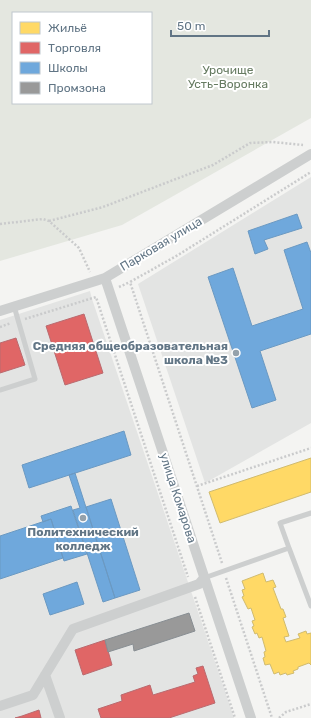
<svg xmlns="http://www.w3.org/2000/svg" width="311" height="718" viewBox="0 0 311 718" font-family="Rubik,sans-serif">
  <style>
    .built { fill: #e3e4e3 }
    .green { fill: #e4e7e0; fill-rule: evenodd }
    .homes { fill: #ffd966; stroke: #d0bb6f }
    .shops { fill: #e06666; stroke: #ba6a6f }
    .schools { fill: #6fa8dc; stroke: #6b99c2 }
    .industry { fill: #999; stroke: #888e93 }
    .lines { fill: none; stroke-linecap: round; stroke-linejoin: round }
    .path { stroke: #cacbcc; stroke-width: 2.5; stroke-dasharray: 2 2; stroke-linecap: butt }
    .lane { stroke: #cdcfcf; stroke-width: 5 }
    .street { stroke: #cdcfcf; stroke-width: 10 }
    .poi-dot { fill: #94a1ab; stroke: #fff; stroke-width: 1.5 }
    .labels { text-anchor: middle; stroke-width: 4; stroke-linejoin: round; paint-order: stroke }
    .park-label { font-size: 12px; fill: #667b61; stroke: #fff }
    .street-label { font-size: 12px; fill: #617585; stroke: #fff }
    .poi-label { font-size: 12px; font-weight: bold; fill: #617585; stroke: #fff; text-anchor: end }
  </style>
  <rect width="100%" height="100%" fill="#f4f4f2"/>
  <path class="built" d="M311,177V423L205,483L138,284Z
    M90,291L92,299L234,718H0V320Z"/>
  <path class="green" d="M0,0H311V118L122,225L0,261ZM13,13H151V103H13Z"/>
  <path class="homes" d="M311,458V492L220,523L209,492Z
    M263,573L266,582L273,580L276,587L273,588L281,609H283L286,617L283,618L289,636L284,637L286,642L300,638L298,634L306,631L307,634L311,633V665L309,663L298,667V669L293,671L294,673L287,675L286,673L280,675L279,672L274,674L270,664L265,665L263,658L265,657L264,652L266,651L262,637L259,638L257,633L255,634L252,627L254,626L252,621L255,620L251,608L248,609L242,597L244,596L242,590L245,589L242,581Z"/>
  <path class="shops" d="M84,314L103,373L65,385L46,326Z
    M16,338L25,365L0,373V343Z
    M105,640L112,665L83,675L75,650Z
    M203,666L215,703L169,718H101L98,709L122,701L121,695L150,685L153,695L195,682L193,676L198,674L196,668Z
    M39,710L41,718H15L22,716Z"/>
  <path class="schools" d="M297,214L302,228L264,240L268,249L255,254L248,231Z
    M307,242L311,253V334L260,351L276,400L252,408L208,277L233,268L252,326L303,309L284,250Z
    M124,431L131,455L29,488L22,465Z
    M75,473L115,598L103,602L73,510L80,508L69,475Z
    M111,499L140,590L115,598L86,507Z
    M71,506L87,554L64,561L51,519L43,522L41,516Z
    M51,519L63,558L0,579V536Z
    M77,582L84,604L50,615L43,594Z"/>
  <path class="industry" d="M189,613L195,631L134,651L133,644L108,652L105,640Z"/>
  <g class="lines">
    <path class="path" d="M49,221L103,207L176,179L213,165L250,143L273,142L303,145
      M0,224L43,219L49,221L79,248L90,272
      M119,287L130,282
      M25,319L96,297L188,577
      M0,327L11,323
      M197,486L311,448
      M222,563L130,282L178,255L311,172
      M226,578L272,718
      M195,597L235,718
      M279,718L286,712L311,704"/>
    <path class="lane" d="M0,390L35,379L14,306
      M289,548L280,523L311,513
      M204,578L289,548L311,606"/>
    <path class="street" d="M105,278L251,718
      M0,311L105,278L311,154
      M45,675L60,718
      M0,706L33,695L73,629L199,584L204,578"/>
  </g>
  <g class="poi-dot">
    <circle cx="236" cy="353" r="4"/>
    <circle cx="83" cy="518" r="4"/>
  </g>
  <g class="labels">
    <g class="park-label">
      <text x="228" y="74">Урочище<tspan x="228" dy="14">Усть-Воронка</tspan></text>
    </g>
    <g class="street-label">
      <text transform="translate(161 244) rotate(-31)" y="4">Парковая улица</text>
      <text transform="translate(178 498) rotate(72)" y="4">улица Комарова</text>
    </g>
    <g class="poi-label">
      <text x="228" y="350">Средняя общеобразовательная<tspan x="228" dy="14">школа №3</tspan></text>
      <text x="83" y="536" text-anchor="middle">Политехнический<tspan x="83" dy="14">колледж</tspan></text>
    </g>
  </g>
  <rect x="12" y="12" width="140" height="92" fill="#ffffff" stroke="#c0c8ce"/>
  <rect x="20" y="22" width="20" height="12" fill="#ffd966" stroke="#c0c8ce"/>
  <text x="48" y="32" font-size="12" fill="#617585">Жильё</text>
  <rect x="20" y="42" width="20" height="12" fill="#e06666" stroke="#c0c8ce"/>
  <text x="48" y="52" font-size="12" fill="#617585">Торговля</text>
  <rect x="20" y="62" width="20" height="12" fill="#6fa8dc" stroke="#c0c8ce"/>
  <text x="48" y="72" font-size="12" fill="#617585">Школы</text>
  <rect x="20" y="82" width="20" height="12" fill="#999999" stroke="#c0c8ce"/>
  <text x="48" y="92" font-size="12" fill="#617585">Промзона</text>
  <path d="M171 30v6h98v-6" fill="none" stroke="#617585" stroke-width="2"/>
  <text x="177" y="30" font-size="12" fill="#617585" stroke="#ffffff" stroke-width="3" paint-order="stroke">50 m</text>
</svg>
